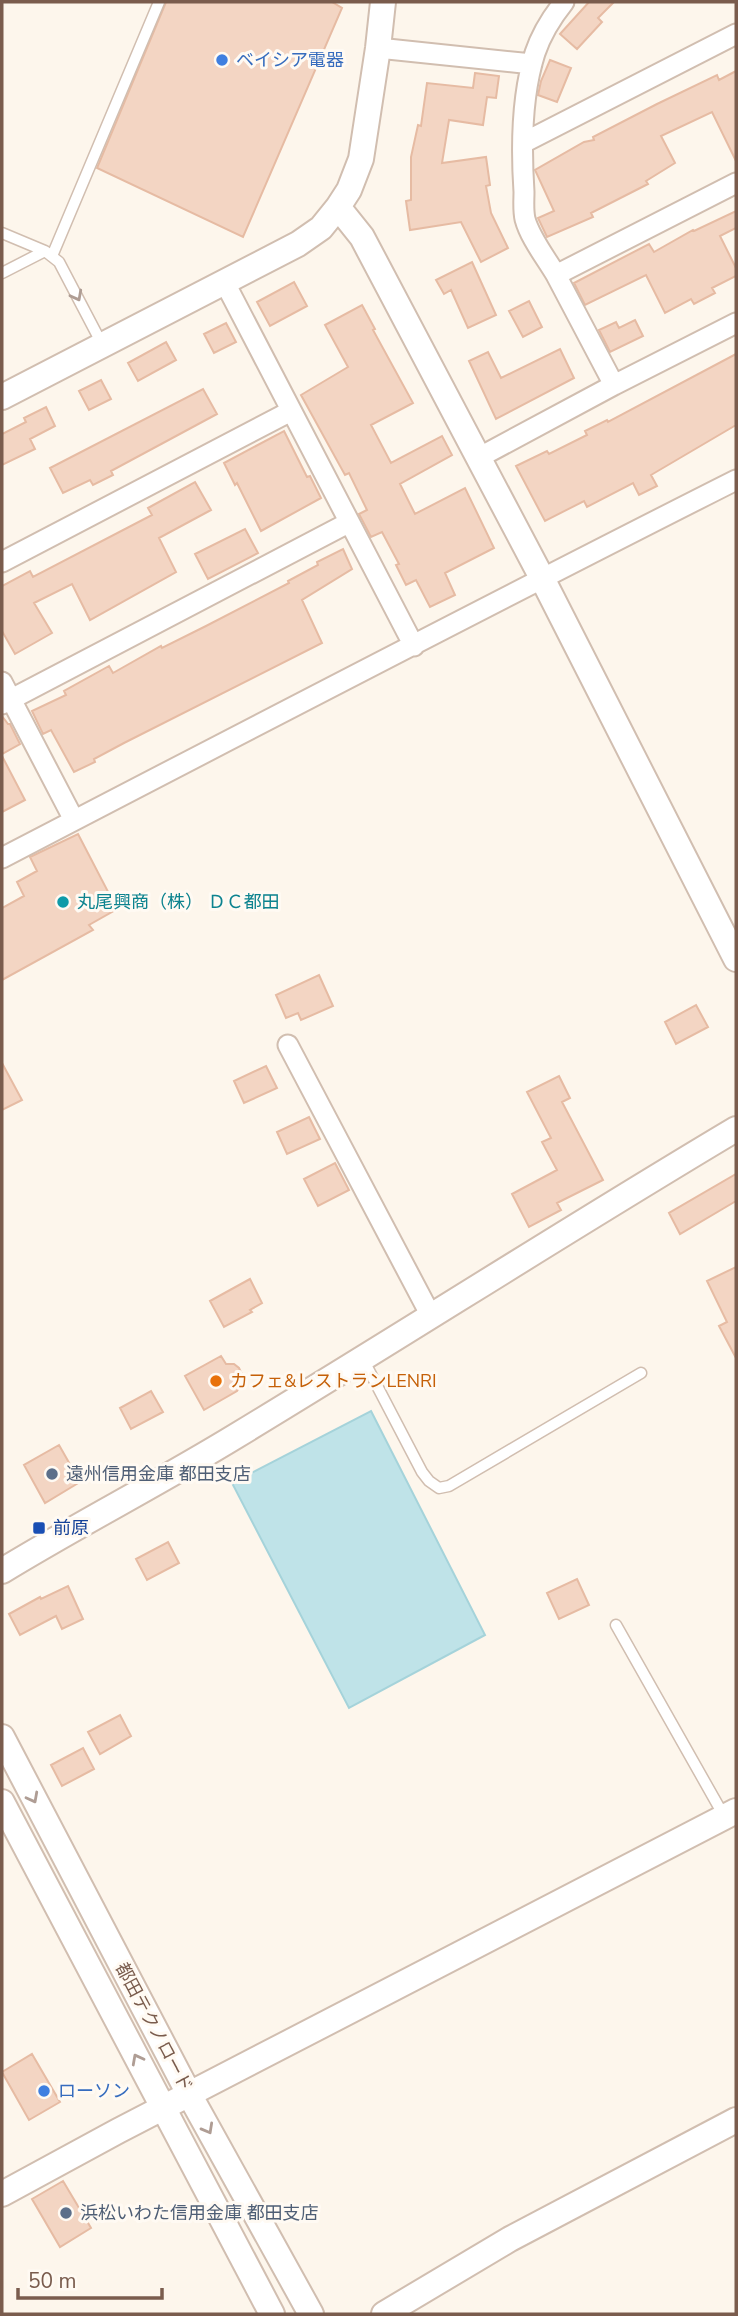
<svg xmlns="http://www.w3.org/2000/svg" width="738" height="2316" viewBox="0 0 738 2316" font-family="'Nunito Sans','Noto Sans JP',sans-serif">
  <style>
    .water { fill: #bfe3e8; stroke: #a5d3da; stroke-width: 2 }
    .building { fill: #f3d5c3; stroke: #e6bba3; stroke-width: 2 }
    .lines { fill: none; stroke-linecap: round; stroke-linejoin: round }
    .service-casing { stroke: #d1beb0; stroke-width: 13 }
    .minor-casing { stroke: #d1beb0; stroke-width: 23 }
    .tertiary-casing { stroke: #d1beb0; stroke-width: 28 }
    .service { stroke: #fff; stroke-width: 10 }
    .minor { stroke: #fff; stroke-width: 19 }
    .tertiary { stroke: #fff; stroke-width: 24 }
    .oneway { stroke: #af9d94 }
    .shop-dot { fill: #3f7fe0; stroke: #fffaf3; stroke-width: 2.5 }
    .culture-dot { fill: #0f9aa8; stroke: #fffaf3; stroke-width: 2.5 }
    .food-dot { fill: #e8710a; stroke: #fffaf3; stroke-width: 2.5 }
    .service-dot { fill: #5c6f8a; stroke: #fffaf3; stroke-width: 2.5 }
    .transit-dot { fill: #1a4fb4; stroke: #fffaf3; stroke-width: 2.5 }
    .labels { text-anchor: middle; stroke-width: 6; stroke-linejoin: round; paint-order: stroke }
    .shop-label { font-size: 18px; fill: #366cbe; stroke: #fffaf3; text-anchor: start }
    .culture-label { font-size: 18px; fill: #0d838f; stroke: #fffaf3; text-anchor: start }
    .food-label { font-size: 18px; fill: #c56008; stroke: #fffaf3; text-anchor: start }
    .service-label { font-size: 18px; fill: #4e5e75; stroke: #fffaf3; text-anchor: start }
    .transit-label { font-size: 18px; fill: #164399; stroke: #fffaf3; text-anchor: start }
    .street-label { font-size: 18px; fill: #7a5c4d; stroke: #fffaf3 }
  </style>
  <rect width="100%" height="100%" fill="#fdf6ec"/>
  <path class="water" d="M371,1411L485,1635L349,1708L232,1483Z"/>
  <path class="building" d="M166,2H332L342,8L243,237L97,168Z
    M589,2H614L598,18L602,22L577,49L560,34Z
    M550,60L571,68L557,102L538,95L541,81Z
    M736,71V161L712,112L661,136L675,163L646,181L648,184L591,213L593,217L547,237L538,218L554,211L535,170L584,142L594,140L593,137L657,104L717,75L719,80Z
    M475,73L499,76L496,98L487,97L483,125L449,120L442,163L486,157L490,185L486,186L491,213L508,248L481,262L461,222L410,230L406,201L411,200V157L418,125L421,126L427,83L473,88Z
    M736,211V228L720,236L736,268V276L712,288L715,293L694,304L691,299L665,313L646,275L585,305L574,283L649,244L654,252L693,230L694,231Z
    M472,262L496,315L468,328L451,290L444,294L436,280Z
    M294,282L307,306L270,326L257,302Z
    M529,301L542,327L523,337L509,311Z
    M362,305L375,329L373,330L413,403L371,425L391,463L442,436L452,455L400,484L415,514L465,488L494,548L445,573L455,595L430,607L416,580L406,585L396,565L399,564L382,532L371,537L359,514L367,510L349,473L345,475L301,395L348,367L325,325Z
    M635,320L643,336L610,352L599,330L616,322L619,328Z
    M226,323L236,342L214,353L204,334Z
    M166,342L176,360L138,381L128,363Z
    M560,349L574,378L496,419L469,361L488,352L501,378Z
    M736,354V425L651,475L657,486L639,495L633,483L587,507L584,501L545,521L516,466L547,451L549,454L587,435L585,431L607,420L608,422Z
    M101,380L111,399L89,410L79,391Z
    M203,389L217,414L111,471L113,475L93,485L90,480L63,493L50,468Z
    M46,407L55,426L30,439L35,449L2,465V434L26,422L24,418Z
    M284,431L307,477L310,476L321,498L261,531L237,483L235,485L224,463Z
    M195,482L211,510L159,538L176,572L90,620L72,584L34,603L52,633L15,654L2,631V586L30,571L33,577L152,515L148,508Z
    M245,529L258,553L208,579L195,554Z
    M343,549L352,569L302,600L322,643L124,743L94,759L95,762L74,772L51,730L43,734L32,711L66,695L64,691L109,666L113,673L161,646L162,648L206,626L289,583L288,581L318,565L317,562Z
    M2,716L8,724H10L20,744L2,754Z
    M2,756L25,800L2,812Z
    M78,834L117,909L89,925L93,930L2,980V908L24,896L17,882L37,871L30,857Z
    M319,975L333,1006L301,1020L298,1013L286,1018L276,995Z
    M696,1005L708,1027L676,1044L665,1022Z
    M2,1063L22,1100L2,1110Z
    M266,1066L277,1088L244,1103L234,1081Z
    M559,1076L570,1098L562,1102L603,1180L557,1203L561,1210L529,1227L512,1194L557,1170L542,1142L551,1138L527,1092Z
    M309,1117L320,1139L287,1154L277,1132Z
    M335,1163L349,1190L318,1206L304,1179Z
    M736,1174V1201L680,1234L669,1213Z
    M736,1267V1358L719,1326L727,1322L707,1281Z
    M250,1279L262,1303L250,1310L252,1312L224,1327L210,1301Z
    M221,1356L226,1364H234L239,1368L244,1379L237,1391L204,1410L185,1376Z
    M151,1391L163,1412L131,1429L120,1408Z
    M59,1445L80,1482L45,1503L24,1465Z
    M168,1542L179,1563L147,1580L136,1559Z
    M577,1579L589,1605L559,1619L547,1593Z
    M68,1586L83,1619L62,1629L56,1616L20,1635L9,1614L40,1597L41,1599Z
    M120,1715L131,1736L100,1754L88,1732Z
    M83,1748L94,1769L62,1786L51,1765Z
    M32,2054L60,2102L29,2120L2,2072Z
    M63,2181L91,2228L60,2247L32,2199Z"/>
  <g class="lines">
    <g class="service-casing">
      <path id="service" d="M2,233L45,251L59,262L103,346
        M52,256L159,2
        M2,273L45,251
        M363,1359L422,1472L429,1481L439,1488L449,1486L641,1373
        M616,1625L724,1816"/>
    </g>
    <g class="minor-casing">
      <path id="minor" d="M564,2C552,17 541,35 535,53C521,97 521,147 524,192C524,200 523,210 525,219C530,238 546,258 556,275L736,183
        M378,48L532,64
        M523,143L736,34
        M556,275L614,385L736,323
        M225,283L414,646
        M478,458L614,385
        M2,562L291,411
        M2,682L74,820
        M2,704L348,523
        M2,858C246,731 490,604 736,480
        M288,1045L431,1316"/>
    </g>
    <g class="tertiary-casing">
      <path id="tertiary" d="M338,207L362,237L542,578L736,959
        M2,397L298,244L321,228L338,207L349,190L361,159L378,48L383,2
        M2,1571C79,1524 159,1483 236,1436C403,1335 568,1229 736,1129
        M2,1737L189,2094L311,2314
        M2,1802L272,2314
        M2,2194L118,2131L736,1811
        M384,2314L510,2239L736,2120"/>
    </g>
    <use href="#service" class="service"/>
    <use href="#minor" class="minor"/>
    <use href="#tertiary" class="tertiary"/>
  </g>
  <defs><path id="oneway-chevron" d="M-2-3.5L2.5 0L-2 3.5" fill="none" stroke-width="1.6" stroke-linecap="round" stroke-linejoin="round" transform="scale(1.75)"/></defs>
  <g class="oneway">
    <use href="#oneway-chevron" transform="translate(77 296) rotate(62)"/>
    <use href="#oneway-chevron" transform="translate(33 1798) rotate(62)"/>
    <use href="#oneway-chevron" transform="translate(137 2059) rotate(-118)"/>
    <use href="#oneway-chevron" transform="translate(208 2129) rotate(61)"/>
  </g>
  <g class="shop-dot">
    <circle cx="222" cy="60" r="7"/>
    <circle cx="44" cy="2091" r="7"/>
  </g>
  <circle class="culture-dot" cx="63" cy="902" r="7"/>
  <circle class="food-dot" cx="216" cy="1381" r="7"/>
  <g class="service-dot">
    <circle cx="52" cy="1474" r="7"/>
    <circle cx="66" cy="2213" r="7"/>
  </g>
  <rect class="transit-dot" x="32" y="1521" width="14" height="14" rx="3.5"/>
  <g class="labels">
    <g class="shop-label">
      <text x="236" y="66">ベイシア電器</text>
      <text x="58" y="2097">ローソン</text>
    </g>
    <g class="culture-label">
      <text x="77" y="908">丸尾興商（株） ＤＣ都田</text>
    </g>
    <g class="food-label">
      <text x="230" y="1387">カフェ&amp;レストランLENRI</text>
    </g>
    <g class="service-label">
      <text x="66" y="1480">遠州信用金庫 都田支店</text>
      <text x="80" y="2219">浜松いわた信用金庫 都田支店</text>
    </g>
    <g class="transit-label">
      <text x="53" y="1534">前原</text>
    </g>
    <g class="street-label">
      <text transform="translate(154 2027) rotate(62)" y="6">都田テクノロード</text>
    </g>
  </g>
  <rect width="738" height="2316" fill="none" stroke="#7a5c4d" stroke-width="7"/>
  <path d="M18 2288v10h144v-10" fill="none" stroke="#7a5c4d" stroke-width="3.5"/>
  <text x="28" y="2288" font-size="21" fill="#7a5c4d" stroke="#fffaf3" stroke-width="5" paint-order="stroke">50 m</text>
</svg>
